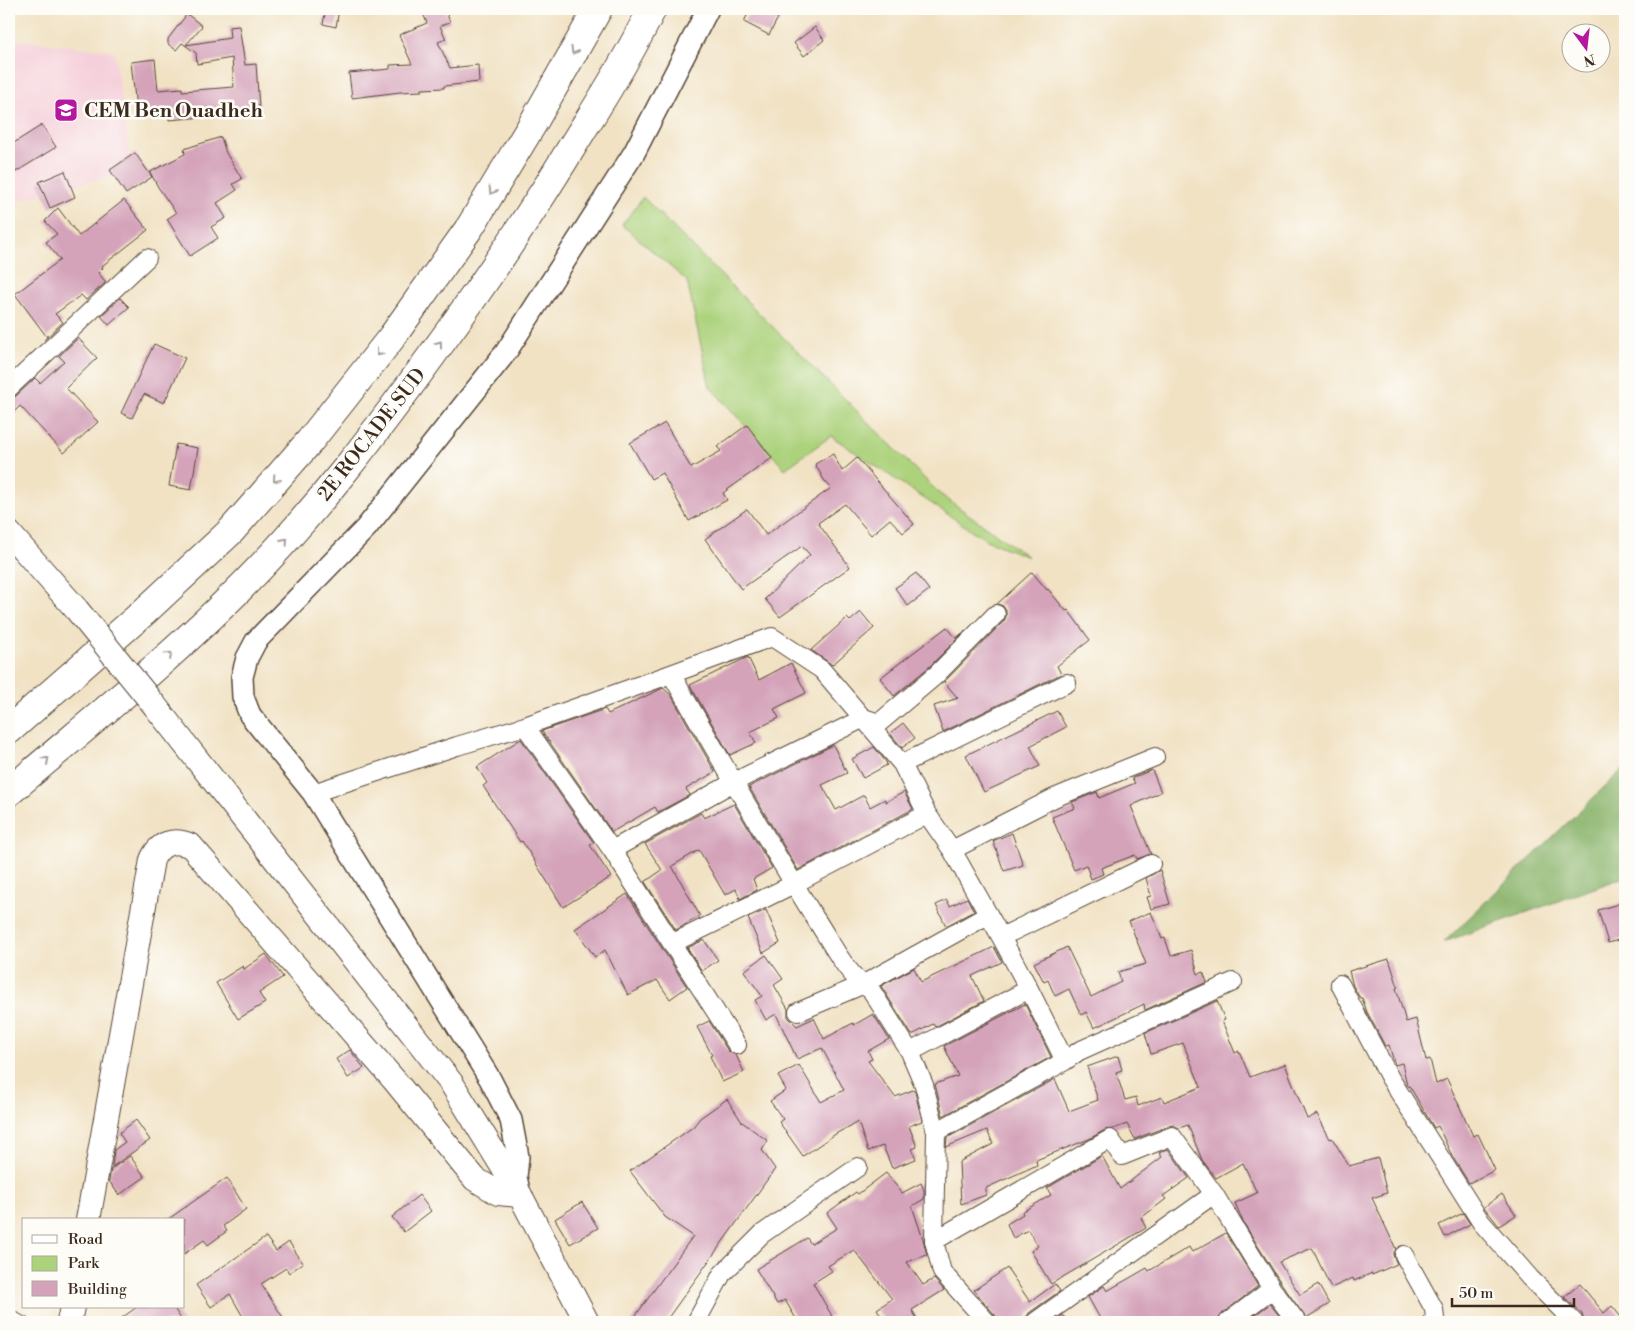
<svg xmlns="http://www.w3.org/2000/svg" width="1634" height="1331" viewBox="0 0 1634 1331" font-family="'Libre Bodoni',serif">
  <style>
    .built { fill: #f5cfda }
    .green { fill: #acd27b; stroke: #747e4c }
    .forest { fill: #89b46b; stroke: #626f44 }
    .building { fill: #d4a3ba }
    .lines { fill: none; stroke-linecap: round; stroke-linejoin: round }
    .service-casing { stroke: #564637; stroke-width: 11 }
    .minor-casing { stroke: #564637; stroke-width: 20 }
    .tertiary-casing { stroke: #564637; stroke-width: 24 }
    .secondary-casing { stroke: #564637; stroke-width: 26 }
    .motorway-casing { stroke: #564637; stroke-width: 30 }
    .service { stroke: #fff; stroke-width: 9 }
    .minor { stroke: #fff; stroke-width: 18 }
    .tertiary { stroke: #fff; stroke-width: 21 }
    .secondary { stroke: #fff; stroke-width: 24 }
    .motorway { stroke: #fff; stroke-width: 28 }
    .secondary-bridge-casing { stroke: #564637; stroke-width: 26; stroke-linecap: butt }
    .secondary-bridge { stroke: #fff; stroke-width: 24 }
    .oneway { stroke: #a79f9a }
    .labels { text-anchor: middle; stroke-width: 5; stroke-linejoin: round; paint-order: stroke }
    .poi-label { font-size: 20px; font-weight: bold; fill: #3b2a1e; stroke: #fdfcf7; text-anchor: start }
    .street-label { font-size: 20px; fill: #3b2a1e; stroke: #fdfcf7 }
  </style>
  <rect width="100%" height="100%" fill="#fdfcf7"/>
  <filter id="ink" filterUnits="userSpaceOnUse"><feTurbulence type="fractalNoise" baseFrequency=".02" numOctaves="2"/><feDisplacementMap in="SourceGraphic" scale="10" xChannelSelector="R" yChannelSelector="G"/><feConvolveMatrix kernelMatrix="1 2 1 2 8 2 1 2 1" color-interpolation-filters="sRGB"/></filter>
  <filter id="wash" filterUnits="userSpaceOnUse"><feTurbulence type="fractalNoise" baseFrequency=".0096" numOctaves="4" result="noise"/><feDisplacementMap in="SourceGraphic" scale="20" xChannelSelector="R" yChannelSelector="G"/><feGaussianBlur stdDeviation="1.12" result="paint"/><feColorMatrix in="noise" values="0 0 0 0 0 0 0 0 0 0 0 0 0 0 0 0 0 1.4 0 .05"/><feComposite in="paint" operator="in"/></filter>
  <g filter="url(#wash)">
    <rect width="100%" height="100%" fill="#f1e2c4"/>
    <path class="built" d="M9,39L114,51L132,170L9,203Z"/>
    <path class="green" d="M643,197L940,494L1028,557L986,540L831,436L785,469L710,387L687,281L622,225Z"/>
    <path class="forest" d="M1625,767V877L1444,942Z"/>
    <g id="blocks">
      <path class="building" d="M326,9H339L336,27L323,24Z
        M421,9H445L450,22L440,26L446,39L438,42L450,68L478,65L479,82L444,86V88L422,89V91L400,92L352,98L349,73L390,69V65L412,64L399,35L427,23Z
        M750,9H762L778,18L769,35L744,22Z
        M187,14L202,26L186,45L230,38L229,27L239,26L245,65L256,64L259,108L250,109V113L169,120L168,113L137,117L131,62L155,59L158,90L182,88V91L234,87L232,58L197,64L196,53L182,43L176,50L168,44V39Z
        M815,27L824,40L804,56L794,43Z
        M42,125L56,147L16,172L9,161V146Z
        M221,137L226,153L242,179L233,184L237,190L217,203L226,218L211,227L218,238L190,256L167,219L176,213L158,187L150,172L185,154L184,149Z
        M135,153L152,177L126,194L110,170Z
        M65,171L75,197L50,208L39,182Z
        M124,200L148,230L102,266L103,268L98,273L106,282L86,300L81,295L55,314L63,322L44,340L47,337L15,294L60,260L46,242L57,234L45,221L58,208L79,236Z
        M120,298L129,307L109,325L101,316Z
        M78,338L97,358L66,388L98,422L64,453L20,406L9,417V398L16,396L35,378L40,383L64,361L59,356Z
        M154,344L185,358L164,403L144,394L132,418L121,413Z
        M665,423L691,468L721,451L717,447L747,425L772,458L723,493L727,500L689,521L662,473L651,479L630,443Z
        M176,444L198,448L191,490L169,486Z
        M833,454L842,471L857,458L914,524L903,533L890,519L871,535L845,504L818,523L850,567L780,617L765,599L810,555L802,546L741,589L705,539L747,509L766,535L831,488L824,480L815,464Z
        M1032,572L1047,590L1048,589L1066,611L1068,610L1090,640L1057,666L1061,674L943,732L934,706L958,698L944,682L1004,621L1006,616V611L1003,606L997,604Z
        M916,573L929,590L908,606L895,588Z
        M861,612L874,628L832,665L811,650L847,618L850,621Z
        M947,627L956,638L965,631L929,667L894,696L880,678Z
        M748,657L759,680L791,663L806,693L774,709L779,718L750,732L756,743L730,755L690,685Z
        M663,688L671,695L715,772L686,789L690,795L658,812L655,807L612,832L542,731L605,709L608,714Z
        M1057,711L1066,727L1030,746L1040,766L984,792L966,755Z
        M903,723L915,738L902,748L890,733Z
        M521,739L594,843L590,845L611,877L563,907L522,841L520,842L483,786L487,783L477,767Z
        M833,745L847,773L822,785L836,810L864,795L870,807L885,799L886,802L904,792L913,809L798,870L749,787Z
        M874,747L886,762L887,765L863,778L852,759Z
        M1152,770L1161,792L1131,806L1151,854L1137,859L1135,855L1101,868L1103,874L1091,879L1086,865L1074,870L1052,817L1075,808L1072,802L1097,792L1099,798L1135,783L1132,778Z
        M734,804L772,868L753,879L757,890L740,899L736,889L725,895L699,850L672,866L700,916L676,930L645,882L662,870L645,844L701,813L704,818Z
        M1012,833L1023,865L1004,871L993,841Z
        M1160,870L1170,904L1151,909L1147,897L1151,896L1146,878Z
        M627,894L687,987L670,999L657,980L628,995L605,950L595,957L575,929Z
        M967,898L974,911L946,926L936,905L947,900L950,906Z
        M1625,902V938L1608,943L1598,910Z
        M766,910L780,943L763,953L748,918Z
        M1151,912L1162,939L1165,938L1171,956L1191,950L1198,974L1203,972L1207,982L1145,1010L1144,1004L1094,1028L1086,1012L1081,1015L1069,989L1055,996L1048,980L1044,982L1034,963L1067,947L1091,997L1121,982L1118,972L1146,964L1129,921Z
        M704,940L718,960L702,971L687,948Z
        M994,947L1002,962L972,976L984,1001L935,1027L933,1024L912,1035L881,986L914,968L921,982Z
        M266,954L283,977L259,993L265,1003L238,1019L216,983L243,966L244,969Z
        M766,955L783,979L774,985L788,1009V1017L797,1026L814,1018L824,1039L853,1023L854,1025L873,1014L889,1039L868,1051L872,1059L868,1061L895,1097L913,1090L915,1092L922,1121L909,1126L917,1147L912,1149L916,1159L892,1168L883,1146L868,1151L858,1122L837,1133L803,1156L779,1122L783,1119L770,1101L786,1090L778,1076L799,1065L821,1102L844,1090L822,1048L797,1059L776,1014L766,1020L755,1000L762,996L744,971Z
        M1389,959L1398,987L1396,988L1406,1022L1416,1019L1426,1060L1430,1059L1436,1084L1447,1079L1473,1136L1478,1134L1495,1170L1469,1183L1452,1156L1438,1126L1434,1128L1410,1087L1407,1085L1402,1063L1395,1065L1389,1045L1385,1046L1367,1012L1362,998H1360L1353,986L1349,971Z
        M1217,1001L1225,1020L1222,1021L1235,1053L1239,1051L1250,1077L1285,1064L1307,1119L1317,1114L1330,1139L1332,1138L1349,1166L1378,1158L1387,1193L1372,1198L1396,1249L1393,1255L1397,1264L1372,1275V1273L1354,1281L1353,1278L1331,1288L1312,1248L1279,1262L1300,1295L1318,1284L1329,1304L1306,1318L1281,1283L1243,1222L1235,1203L1257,1193L1243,1163L1216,1178L1202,1160L1188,1125L1179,1128L1173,1125L1168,1126L1135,1139L1127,1124L1113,1129L1105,1130L1089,1139L1036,1160L1037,1165L986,1188V1195L961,1204L959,1162L993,1144L987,1130L946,1147L947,1138L1055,1079L1069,1111L1098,1100L1087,1067L1118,1056L1122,1070L1116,1072L1125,1100L1136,1097L1138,1106L1162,1097L1164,1102L1201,1087L1183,1043L1151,1054L1145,1033Z
        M1025,1004L1051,1057L943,1116L935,1084L958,1076L944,1046Z
        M709,1021L728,1051L736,1055L744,1072L722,1082L710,1056L712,1055L697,1027Z
        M350,1050L364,1068L348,1078L336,1059Z
        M727,1099L742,1122L768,1141L762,1150L775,1169L665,1322H631L693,1236L665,1217L630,1171L693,1127L700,1118Z
        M136,1120L150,1140L112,1167L114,1150L125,1142L119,1133Z
        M1168,1149L1189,1178L1163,1196L1166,1199L1141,1218L1146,1228L1051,1284L1031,1251L1038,1246L1028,1230L1013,1238L1007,1224L1023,1214L1022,1212L1051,1195L1047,1188L1102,1156L1120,1189L1162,1157L1159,1153Z
        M130,1156L145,1177L119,1195L109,1181L111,1169Z
        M886,1173L902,1193L921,1183L924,1190V1199L912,1206L923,1239L927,1255L907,1262L923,1285L934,1279L944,1290L912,1310L919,1322H885L877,1309L892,1299L854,1250L828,1266L832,1271L813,1283L832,1316L820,1322H798L785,1300L777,1304L756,1269L807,1238L811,1244L837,1228L827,1213L856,1192L858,1194Z
        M227,1178L246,1209L223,1226L227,1231L208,1245L204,1240L184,1254V1220H167Z
        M1502,1194L1516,1215L1499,1226L1484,1207Z
        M419,1195L431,1211L404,1232L392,1217Z
        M582,1202L598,1228L570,1244L555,1219Z
        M1463,1213L1470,1224L1445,1237L1439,1225Z
        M1226,1233L1258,1286L1222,1314L1218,1322H1102L1088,1297L1104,1286L1107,1291L1147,1268L1149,1271L1189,1247L1192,1252Z
        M266,1237L276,1251L289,1242L303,1263L289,1273L286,1268L261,1284L286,1322H246L230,1294L211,1307L196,1285Z
        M1007,1268L1030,1302L1055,1284L1060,1291L1029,1313L1024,1322H997L995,1315L974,1290Z
        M1580,1284L1604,1313L1612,1306L1625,1322H1584L1582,1314L1564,1297Z
        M1270,1304L1284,1322H1245Z
        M137,1307H173L183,1322H116Z
        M1063,1315L1069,1322H1053Z"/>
    </g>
  </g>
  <g filter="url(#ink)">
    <use href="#blocks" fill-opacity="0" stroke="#564637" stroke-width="1"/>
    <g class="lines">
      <g class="service-casing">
        <path id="service" d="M9,1314L24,1322"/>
      </g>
      <g class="minor-casing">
        <path id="minor" d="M9,388L147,258
          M671,674L772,637L822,670L902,764L927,814L952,850L1001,937L1029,989L1065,1061
          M525,726L612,850L737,1045
          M902,764L1067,683
          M313,793L457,746L525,726L671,674C719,756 765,838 815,918C830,940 847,977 871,990L910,1052L924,1085L936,1132L934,1241L942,1272L987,1322
          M612,850L734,782L864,718L879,723L936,675L996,614
          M952,850L1054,798L1155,757
          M1001,937L1151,864
          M673,943L794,884L927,814
          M1340,984L1390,1078L1481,1222L1530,1278L1574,1322
          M798,1012L862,985L988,915
          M910,1052L1029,989
          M936,1132L1065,1061L1079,1051L1233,982
          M934,1241L1110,1139L1122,1156L1172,1136L1214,1194
          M1404,1255L1434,1309L1435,1319L1433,1322
          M1272,1289L1297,1322
          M696,1322L722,1274L762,1234L858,1167
          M1035,1322L1214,1194L1272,1289L1228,1322"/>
      </g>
      <g class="tertiary-casing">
        <path id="tertiary" d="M520,1195L516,1177L518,1157L511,1120L490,1079L313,793L250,715L243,697L242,677L247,658L256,641L366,528L506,352L634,153L708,9"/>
      </g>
      <g class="secondary-casing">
        <path id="secondary" d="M9,533L77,610
          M155,706L452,1084L520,1195L587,1322
          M88,1220L152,860C159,843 174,838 191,846L395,1081L475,1179L498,1193L520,1195
          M69,1322L72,1307"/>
      </g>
      <g class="motorway-casing">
        <path id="motorway" d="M9,730L144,612L231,531L309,442L392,337L470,227L532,125L598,9
          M9,792C80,731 154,672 221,607C311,521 384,422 456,322C501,259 543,195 583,129C608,90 632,50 652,9"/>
      </g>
      <use href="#service" class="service"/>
      <use href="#minor" class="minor"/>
      <use href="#tertiary" class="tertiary"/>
      <use href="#secondary" class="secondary"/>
      <use href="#motorway" class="motorway"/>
      <g class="secondary-bridge-casing">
        <path id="secondary-bridge" d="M77,610L155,706"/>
      </g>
      <use href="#secondary-bridge" class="secondary-bridge"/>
    </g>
    <defs><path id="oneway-chevron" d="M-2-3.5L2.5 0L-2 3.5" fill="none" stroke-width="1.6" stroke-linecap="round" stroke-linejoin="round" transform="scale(1.25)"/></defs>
    <g class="oneway">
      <use href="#oneway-chevron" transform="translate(574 51) rotate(120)"/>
      <use href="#oneway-chevron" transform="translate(492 191) rotate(121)"/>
      <use href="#oneway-chevron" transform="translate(439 344) rotate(-54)"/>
      <use href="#oneway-chevron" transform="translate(379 353) rotate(128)"/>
      <use href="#oneway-chevron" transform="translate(276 479) rotate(131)"/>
      <use href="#oneway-chevron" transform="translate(285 541) rotate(-48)"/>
      <use href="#oneway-chevron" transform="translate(169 655) rotate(-43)"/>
      <use href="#oneway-chevron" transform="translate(46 760) rotate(-41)"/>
    </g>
  </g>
  <defs>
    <g id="school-square" transform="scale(1.25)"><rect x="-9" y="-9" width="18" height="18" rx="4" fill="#b5179e" stroke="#fdfcf7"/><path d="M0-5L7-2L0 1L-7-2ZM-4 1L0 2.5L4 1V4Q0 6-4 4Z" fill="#fff"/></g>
  </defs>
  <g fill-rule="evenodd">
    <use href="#school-square" x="66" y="110"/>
  </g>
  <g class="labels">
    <g class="poi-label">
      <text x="84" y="117">CEM Ben Ouadheh</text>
    </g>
    <g class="street-label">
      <text transform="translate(371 434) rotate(-52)" y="7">2E ROCADE SUD</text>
    </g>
  </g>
  <rect width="1634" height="1331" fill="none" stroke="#fdfcf7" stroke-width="30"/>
  <rect x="22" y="1218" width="162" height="90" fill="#fdfcf7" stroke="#afa8a0"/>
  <rect x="32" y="1235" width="25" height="8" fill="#ffffff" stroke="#afa8a0"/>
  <text x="68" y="1244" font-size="15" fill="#3b2a1e">Road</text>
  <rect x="32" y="1256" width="25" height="15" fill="#acd27b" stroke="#afa8a0"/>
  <text x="68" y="1268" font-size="15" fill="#3b2a1e">Park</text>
  <rect x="32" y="1281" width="25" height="15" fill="#d4a3ba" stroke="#afa8a0"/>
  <text x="68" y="1294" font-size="15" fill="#3b2a1e">Building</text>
  <g transform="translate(1586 48) rotate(165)"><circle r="24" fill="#fdfcf7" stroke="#afa8a0"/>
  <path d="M0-4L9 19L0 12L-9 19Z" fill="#b5179e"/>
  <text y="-8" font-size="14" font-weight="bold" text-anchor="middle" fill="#3b2a1e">N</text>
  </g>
  <path d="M1452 1298v8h122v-8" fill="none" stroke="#3b2a1e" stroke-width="2.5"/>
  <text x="1459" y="1298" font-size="15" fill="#3b2a1e" stroke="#fdfcf7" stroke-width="4" paint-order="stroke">50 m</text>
</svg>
